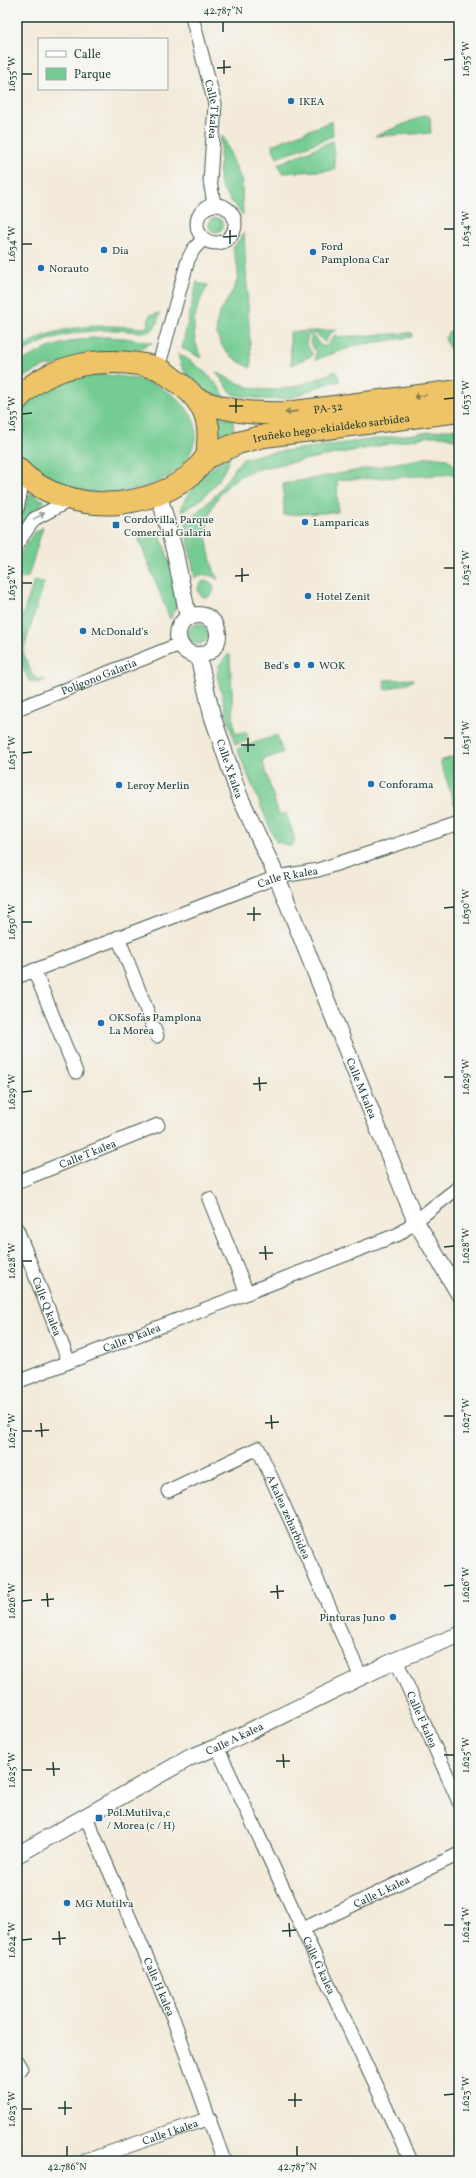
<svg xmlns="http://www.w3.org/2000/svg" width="476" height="2178" viewBox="0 0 476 2178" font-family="Vollkorn,serif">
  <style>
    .green { fill: #74cc92; stroke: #4a8463 }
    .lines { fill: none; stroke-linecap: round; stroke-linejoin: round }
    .minor-casing { stroke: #3f574d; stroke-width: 15 }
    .tertiary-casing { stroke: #3f574d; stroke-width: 18 }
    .trunk-casing { stroke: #3f574d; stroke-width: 24 }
    .minor { stroke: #fff; stroke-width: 13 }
    .tertiary { stroke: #fff; stroke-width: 16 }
    .trunk { stroke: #efc469; stroke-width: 22 }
    .oneway { stroke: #7d7a4c }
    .oneway2 { stroke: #8f9e9a }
    .ticks { fill: none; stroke: #1f3d34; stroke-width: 1.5 }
    .poi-dot { fill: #1f6fb2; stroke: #f6f6f2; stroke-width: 1.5 }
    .labels { text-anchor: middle; stroke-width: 3; stroke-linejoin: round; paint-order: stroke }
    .poi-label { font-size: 11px; fill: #1f3d34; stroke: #f6f6f2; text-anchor: start }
    .street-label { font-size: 11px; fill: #1f3d34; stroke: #f6f6f2 }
    .neatline { fill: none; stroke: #1f3d34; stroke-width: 1.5 }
    .ticks-label { font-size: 10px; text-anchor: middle; fill: #1f3d34 }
  </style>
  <rect width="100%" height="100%" fill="#f6f6f2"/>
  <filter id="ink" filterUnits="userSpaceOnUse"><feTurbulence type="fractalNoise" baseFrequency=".025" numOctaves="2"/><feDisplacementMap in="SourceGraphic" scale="8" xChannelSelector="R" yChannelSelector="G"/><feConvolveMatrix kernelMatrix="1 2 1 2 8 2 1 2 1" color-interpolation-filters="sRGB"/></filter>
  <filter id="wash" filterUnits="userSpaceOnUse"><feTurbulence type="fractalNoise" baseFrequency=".012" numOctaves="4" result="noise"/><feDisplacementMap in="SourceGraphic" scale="16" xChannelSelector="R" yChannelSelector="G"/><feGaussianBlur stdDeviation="0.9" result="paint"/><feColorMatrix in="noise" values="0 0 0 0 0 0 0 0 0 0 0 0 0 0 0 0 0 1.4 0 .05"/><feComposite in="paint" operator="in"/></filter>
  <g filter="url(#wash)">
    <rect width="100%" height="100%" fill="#f3ead9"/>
    <path class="green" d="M426,115L430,117L431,133L375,136Z
      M332,121L333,136L277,158L272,145Z
      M221,136L224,138L242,182L243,215L224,192L219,181Z
      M333,141L335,170L282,173L278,164Z
      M209 225a7 7 0 1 1 14 0a7 7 0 1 1-14 0Z
      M244,233L251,361V368C229,358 208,340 220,313C225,301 236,290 238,276C239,267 234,257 233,248Z
      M197,281L200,284L208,285C193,313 189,328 201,358L182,348Z
      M160,313L156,326L151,331C139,333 128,331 117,330C81,330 47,335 17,356V350C54,324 100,324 143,328L147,327L150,315Z
      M337,330L330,333L325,343L315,333L308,336L306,343L313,355L291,365L290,332Z
      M456,330L459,331V349L455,350L449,348L445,338L449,332Z
      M412,333V337L357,345L315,360L316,352L310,343L311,337L313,336L321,346H327L336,334V337Z
      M105,337L125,338L152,343L127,354L43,367L17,381V365C43,346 73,339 105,337Z
      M178,353C197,365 218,380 227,401C205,393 181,379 178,353Z
      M336,371L340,381C320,384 314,389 296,396C277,403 252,398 232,394L216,372C224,376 232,381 241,384C274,398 306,384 336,371Z
      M98,374C132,377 165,381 187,409C194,418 198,429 195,440C191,455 183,467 169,476C129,500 63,500 28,465C21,457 17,445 17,434C17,390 62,379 98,374Z
      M216,415L233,420L234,435L218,443Z
      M459,428V441L444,436H431L277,465C263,468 248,470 236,479C200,506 202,543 218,580C211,574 203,573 195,578L187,536L186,521L214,497L241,460L261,454Z
      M231,455C222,481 205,500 181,512C186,486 209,468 231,455Z
      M430,457L447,459L459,469V474L337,480L338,512L284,515L283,484Z
      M30,493L45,501L33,512L17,535V529Z
      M43,527L28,577L17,579V558L33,534Z
      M158,531C167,549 176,585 176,605C176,611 173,615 170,619L137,535Z
      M34,580L44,582L23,652L32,675L38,679L45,680L38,683L29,681L27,677C8,642 24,616 34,580Z
      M198 589a8 8 0 1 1 16 0a8 8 0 1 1-16 0Z
      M188 634a10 10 0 1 1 20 0a10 10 0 1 1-20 0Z
      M228,655H230L234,729L237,734L246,731L249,740L235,745L217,676L219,665Z
      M413,679V681L386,690L384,680Z
      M277,735L283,753L262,760L279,815L286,813L295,839L292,846L276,842L237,749Z
      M459,755V807L456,808L440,761Z"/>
  </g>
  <g filter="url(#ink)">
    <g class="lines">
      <g class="minor-casing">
        <g id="minor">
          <path id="s1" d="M192,17L215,104L210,181L214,204"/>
          <circle cx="216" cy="224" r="19"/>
          <path d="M158,368L188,260L193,250L203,239"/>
          <path d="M17,509L24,476"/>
          <path d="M17,544L34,519L72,499"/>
          <path id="s2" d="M17,709L180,644"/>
          <path d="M118,937L157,1036"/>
          <path d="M34,970L76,1072"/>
          <path id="s3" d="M17,977L277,877L318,870L459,824"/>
          <path id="s4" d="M17,1182L158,1125"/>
          <path d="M209,1199L247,1293"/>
          <path id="s5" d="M17,1229L69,1362"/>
          <path id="s6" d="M17,1382L399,1234L459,1187"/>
          <path id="s7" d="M168,1491L258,1448L361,1677"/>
          <path id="s8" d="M396,1660L459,1802"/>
          <path id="s9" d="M217,1747L411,2161"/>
          <path id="s10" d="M86,1817L173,2018L224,2161"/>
          <path id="s11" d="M303,1929L459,1854"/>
          <path d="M17,2062L21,2069"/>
          <path id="s12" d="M85,2161L210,2118"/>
        </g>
      </g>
      <g class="tertiary-casing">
        <g id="tertiary">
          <path d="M159,495L175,553L188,617"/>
          <circle cx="198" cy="635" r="20"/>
          <path id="s13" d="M198,655L212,715L239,795L277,877L415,1220L459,1294"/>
          <path id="s14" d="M17,1855L191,1757L217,1747L396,1660L459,1635"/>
        </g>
      </g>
      <g class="trunk-casing">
        <g id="trunk">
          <path d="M17,400C35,378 64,367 91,363C112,361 137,362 157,368C162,370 168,375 172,378C197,394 212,414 208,445C208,449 208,456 205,459C185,487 152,499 119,503C83,506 41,495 17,468"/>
          <path id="s15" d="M198,400C232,412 252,414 287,413L459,391"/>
          <path id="s16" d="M206,458L238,443L264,436L459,411"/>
        </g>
      </g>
      <use href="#minor" class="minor"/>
      <use href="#tertiary" class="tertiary"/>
      <use href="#trunk" class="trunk"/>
    </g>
    <defs><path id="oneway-shaft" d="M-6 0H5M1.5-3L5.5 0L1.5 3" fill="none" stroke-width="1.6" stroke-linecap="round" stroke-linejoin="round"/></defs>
    <g class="oneway">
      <use href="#oneway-shaft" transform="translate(420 396) rotate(172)"/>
      <use href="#oneway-shaft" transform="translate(291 412) rotate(174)"/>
    </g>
    <use class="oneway2" href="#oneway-shaft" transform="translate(39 516) rotate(-29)"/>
  </g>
  <path class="ticks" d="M223,22V32M224,60V74M444,60L454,59M217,68L231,67M22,74H32M444,229H454M230,230V244M223,237L237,236M22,244H32M236,399V413M444,399L454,398M229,406H243M22,414L32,413M242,568V582M444,568H454M235,576L249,575M22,583H32M248,738V752M444,738H454M241,745H255M22,753L32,752M254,907V921M444,908L454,907M247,914H261M22,922H32M259,1077L260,1091M444,1077H454M253,1084L267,1083M22,1092L32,1091M265,1246L266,1260M444,1247L454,1246M259,1253H273M22,1261H32M271,1415L272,1429M444,1416H454M41,1423L42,1437M265,1423L279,1422M22,1431H32M35,1431L49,1430M277,1585L278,1599M444,1586L454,1585M270,1592L284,1591M47,1593L48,1607M41,1600L54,1599M22,1601L32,1600M283,1754L284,1768M444,1755H454M276,1761H290M53,1762L54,1776M46,1769H60M22,1770H32M289,1923L290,1937M444,1925H454M59,1931L60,1945M282,1931L296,1930M52,1939L66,1938M22,1940L32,1939M295,2093V2107M444,2095L454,2094M288,2100H302M65,2101V2115M58,2108H72M22,2109H32M67,2146V2156M297,2146V2156"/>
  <g class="poi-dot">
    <circle cx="291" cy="101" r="4"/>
    <circle cx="104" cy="250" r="4"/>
    <circle cx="313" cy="252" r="4"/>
    <circle cx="41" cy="268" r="4"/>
    <circle cx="305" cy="522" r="4"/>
    <rect x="112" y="521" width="8" height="8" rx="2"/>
    <circle cx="308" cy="596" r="4"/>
    <circle cx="83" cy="631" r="4"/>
    <circle cx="297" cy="665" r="4"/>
    <circle cx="311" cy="665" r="4"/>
    <circle cx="371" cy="784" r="4"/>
    <circle cx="119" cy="785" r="4"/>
    <circle cx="101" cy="1023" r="4"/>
    <circle cx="393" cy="1617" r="4"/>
    <rect x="95" y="1814" width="8" height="8" rx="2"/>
    <circle cx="67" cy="1903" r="4"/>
  </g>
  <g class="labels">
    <g class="poi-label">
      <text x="299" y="105">IKEA</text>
      <text x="321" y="250">Ford<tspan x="321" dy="13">Pamplona Car</tspan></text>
      <text x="112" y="254">Dia</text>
      <text x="49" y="272">Norauto</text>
      <text x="124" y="523">Cordovilla, Parque<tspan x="124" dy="13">Comercial Galaria</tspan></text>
      <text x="313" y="526">Lamparicas</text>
      <text x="316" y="600">Hotel Zenit</text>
      <text x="91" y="635">McDonald's</text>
      <text x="289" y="669" text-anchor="end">Bed's</text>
      <text x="319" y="669">WOK</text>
      <text x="379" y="788">Conforama</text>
      <text x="127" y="789">Leroy Merlin</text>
      <text x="109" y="1021">OKSofás Pamplona<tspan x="109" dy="13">La Morea</tspan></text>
      <text x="385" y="1621" text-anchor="end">Pinturas Juno</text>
      <text x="107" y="1816">Pol.Mutilva,c<tspan x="107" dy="13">/ Morea (c / H)</tspan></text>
      <text x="75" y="1907">MG Mutilva</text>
    </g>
    <g class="street-label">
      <text dy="4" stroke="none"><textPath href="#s1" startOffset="95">Calle T kalea</textPath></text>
      <text dy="4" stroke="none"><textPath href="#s15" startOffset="132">PA-32</textPath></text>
      <text dy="4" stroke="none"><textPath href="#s16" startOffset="130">Iruñeko hego-ekialdeko sarbidea</textPath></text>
      <text dy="4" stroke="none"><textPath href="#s2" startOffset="88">Polígono Galaria</textPath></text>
      <text dy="4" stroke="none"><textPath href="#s13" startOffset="118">Calle X kalea</textPath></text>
      <text dy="4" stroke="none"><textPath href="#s3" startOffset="289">Calle R kalea</textPath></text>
      <text dy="4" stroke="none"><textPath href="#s13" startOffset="464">Calle M kalea</textPath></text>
      <text dy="4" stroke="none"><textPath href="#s4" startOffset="76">Calle T kalea</textPath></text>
      <text dy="4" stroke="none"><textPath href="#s5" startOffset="83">Calle Q kalea</textPath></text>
      <text dy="4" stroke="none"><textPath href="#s6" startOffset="123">Calle P kalea</textPath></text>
      <text dy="4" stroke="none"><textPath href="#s7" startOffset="175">A kalea zeharbidea</textPath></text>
      <text dy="4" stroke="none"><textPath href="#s8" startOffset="65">Calle F kalea</textPath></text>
      <text dy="4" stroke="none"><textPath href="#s14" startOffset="247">Calle A kalea</textPath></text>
      <text dy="4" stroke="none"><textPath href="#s11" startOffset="87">Calle L kalea</textPath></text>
      <text dy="4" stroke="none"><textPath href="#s9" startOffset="241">Calle G kalea</textPath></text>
      <text dy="4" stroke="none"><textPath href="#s10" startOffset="185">Calle H kalea</textPath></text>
      <text dy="4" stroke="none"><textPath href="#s12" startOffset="90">Calle I kalea</textPath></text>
    </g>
  </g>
  <rect width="476" height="2178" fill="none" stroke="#f6f6f2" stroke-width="44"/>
  <rect x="38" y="38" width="130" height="52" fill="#f6f6f2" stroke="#a0aca6"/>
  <rect x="46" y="51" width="20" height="6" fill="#ffffff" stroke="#a0aca6"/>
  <text x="74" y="58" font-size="12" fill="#1f3d34">Calle</text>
  <rect x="46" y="68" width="20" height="12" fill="#74cc92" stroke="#a0aca6"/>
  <text x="74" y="78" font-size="12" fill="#1f3d34">Parque</text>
  <rect x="22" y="22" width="432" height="2134" class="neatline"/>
  <g class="ticks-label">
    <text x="223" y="14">42.787°N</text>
    <text transform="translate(465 59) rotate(-90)" y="4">1.635°W</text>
    <text transform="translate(11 74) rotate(-90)" y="4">1.635°W</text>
    <text transform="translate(465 229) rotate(-90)" y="4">1.634°W</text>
    <text transform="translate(11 244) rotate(-90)" y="4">1.634°W</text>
    <text transform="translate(465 398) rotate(-90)" y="4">1.633°W</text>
    <text transform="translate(11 414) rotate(-90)" y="4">1.633°W</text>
    <text transform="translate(465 568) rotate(-90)" y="4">1.632°W</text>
    <text transform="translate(11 583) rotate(-90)" y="4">1.632°W</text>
    <text transform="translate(465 738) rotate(-90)" y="4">1.631°W</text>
    <text transform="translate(11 753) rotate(-90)" y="4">1.631°W</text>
    <text transform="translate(465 907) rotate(-90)" y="4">1.630°W</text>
    <text transform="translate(11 922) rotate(-90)" y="4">1.630°W</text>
    <text transform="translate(465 1077) rotate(-90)" y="4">1.629°W</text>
    <text transform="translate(11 1092) rotate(-90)" y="4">1.629°W</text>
    <text transform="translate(465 1246) rotate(-90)" y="4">1.628°W</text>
    <text transform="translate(11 1261) rotate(-90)" y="4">1.628°W</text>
    <text transform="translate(465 1416) rotate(-90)" y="4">1.627°W</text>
    <text transform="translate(11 1431) rotate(-90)" y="4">1.627°W</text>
    <text transform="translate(465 1585) rotate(-90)" y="4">1.626°W</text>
    <text transform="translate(11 1601) rotate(-90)" y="4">1.626°W</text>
    <text transform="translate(465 1755) rotate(-90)" y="4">1.625°W</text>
    <text transform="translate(11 1770) rotate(-90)" y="4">1.625°W</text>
    <text transform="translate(465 1925) rotate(-90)" y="4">1.624°W</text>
    <text transform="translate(11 1940) rotate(-90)" y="4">1.624°W</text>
    <text transform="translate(465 2094) rotate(-90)" y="4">1.623°W</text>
    <text transform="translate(11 2109) rotate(-90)" y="4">1.623°W</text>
    <text x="67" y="2170">42.786°N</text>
    <text x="297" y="2170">42.787°N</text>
  </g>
</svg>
